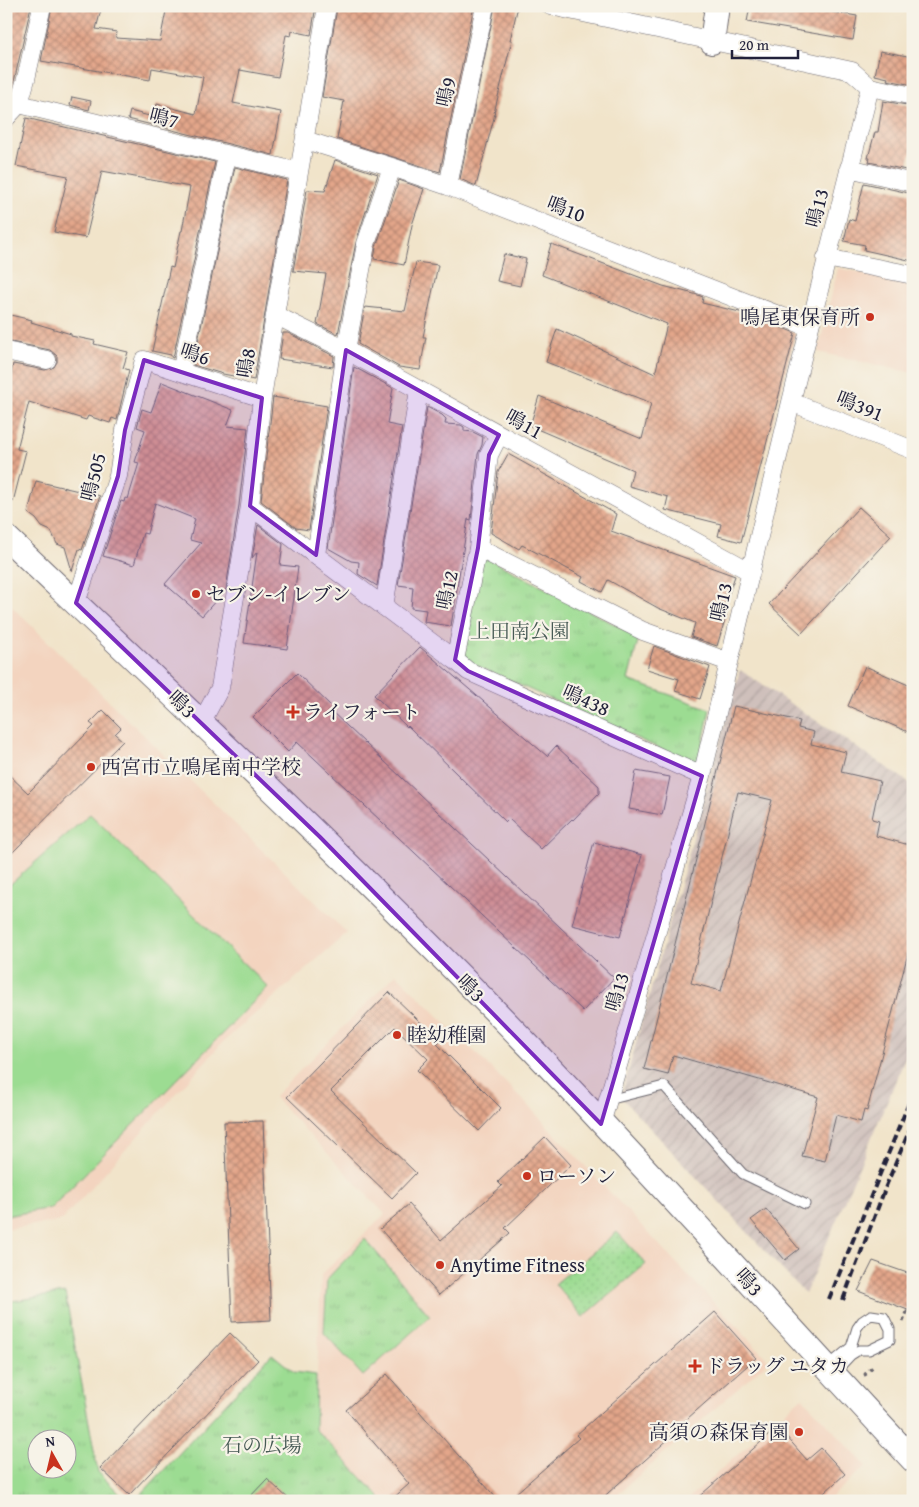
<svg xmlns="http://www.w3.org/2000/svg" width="919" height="1507" viewBox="0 0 919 1507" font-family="'Gentium Book Plus','Noto Serif JP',serif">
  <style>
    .built { fill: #f3d4bf }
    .industrial { fill: url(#industrial-furrows) }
    .grass { fill: url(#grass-dots); stroke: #5f7f66 }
    .park { fill: url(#park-tufts); stroke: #5f7f66; fill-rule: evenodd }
    .pitch { fill: #9cdc92; stroke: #5f7f66 }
    .building { fill: url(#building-cross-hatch); fill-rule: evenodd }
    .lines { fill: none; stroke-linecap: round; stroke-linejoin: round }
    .lane-casing { stroke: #6a666d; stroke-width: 11 }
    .street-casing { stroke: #6a666d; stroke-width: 19 }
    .secondary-casing { stroke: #6a666d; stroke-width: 26 }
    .path { stroke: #6a666d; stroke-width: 3; stroke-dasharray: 4 4; stroke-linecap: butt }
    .lane { stroke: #fff; stroke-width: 9 }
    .street { stroke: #fff; stroke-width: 18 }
    .secondary { stroke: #fff; stroke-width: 24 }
    .rail { stroke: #22223b; stroke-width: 4; stroke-dasharray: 8 4; stroke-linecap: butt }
    .marked { fill: #7b2cbf; fill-opacity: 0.2; stroke: #7b2cbf; stroke-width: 4; stroke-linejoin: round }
    .poi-dot { fill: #c8321e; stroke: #f7f3e8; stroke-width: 2 }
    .labels { text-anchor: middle; stroke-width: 4.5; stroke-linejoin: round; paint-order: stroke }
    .street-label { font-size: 20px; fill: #22223b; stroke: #f7f3e8 }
    .poi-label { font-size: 20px; fill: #22223b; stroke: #f7f3e8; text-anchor: start }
    .park-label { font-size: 20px; fill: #475a55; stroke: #f7f3e8 }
  </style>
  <defs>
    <pattern id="industrial-furrows" width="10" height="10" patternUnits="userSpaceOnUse" patternTransform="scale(1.25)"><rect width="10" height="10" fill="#cfc0bb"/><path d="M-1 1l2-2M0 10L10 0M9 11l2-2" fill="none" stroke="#b1a5a2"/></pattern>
    <pattern id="grass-dots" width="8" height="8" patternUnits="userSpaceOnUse" patternTransform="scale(1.25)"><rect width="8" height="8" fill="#9cdc92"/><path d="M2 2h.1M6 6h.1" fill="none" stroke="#86bc7f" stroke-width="1.8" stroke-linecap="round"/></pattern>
    <pattern id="park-tufts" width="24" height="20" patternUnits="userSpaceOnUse" patternTransform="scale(1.25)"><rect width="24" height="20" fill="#9cdc92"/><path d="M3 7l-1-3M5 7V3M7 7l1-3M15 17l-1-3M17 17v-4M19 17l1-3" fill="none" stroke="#86bc7f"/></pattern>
    <pattern id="building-cross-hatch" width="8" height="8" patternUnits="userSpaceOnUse" patternTransform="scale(1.25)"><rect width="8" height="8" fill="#e3a68a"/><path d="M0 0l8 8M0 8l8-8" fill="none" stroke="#b88772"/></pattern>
  </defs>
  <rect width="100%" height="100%" fill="#f7f3e8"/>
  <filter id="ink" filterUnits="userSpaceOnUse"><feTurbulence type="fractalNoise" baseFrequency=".02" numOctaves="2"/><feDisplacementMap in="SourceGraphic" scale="10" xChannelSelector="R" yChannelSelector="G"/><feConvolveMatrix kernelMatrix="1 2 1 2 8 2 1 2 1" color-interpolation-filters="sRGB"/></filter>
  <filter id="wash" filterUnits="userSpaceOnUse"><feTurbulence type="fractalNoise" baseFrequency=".0096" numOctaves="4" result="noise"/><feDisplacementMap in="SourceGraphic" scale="20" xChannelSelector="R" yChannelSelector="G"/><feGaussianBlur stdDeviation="1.12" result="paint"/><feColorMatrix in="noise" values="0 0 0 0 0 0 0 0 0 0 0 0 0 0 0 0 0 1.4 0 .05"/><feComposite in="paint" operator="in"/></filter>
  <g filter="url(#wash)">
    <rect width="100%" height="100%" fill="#f1e4ca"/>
    <path class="built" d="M838,268L913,283V373L818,352Z
      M6,601L347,933L223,1042L61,1221L6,1229Z
      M396,974L520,1097L769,1361L610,1501H384L315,1429L321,1275L385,1214L274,1097Z
      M802,1397L866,1466L827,1501H686Z"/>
    <path class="industrial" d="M740,670L913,785V1040L805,1294L621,1097Z"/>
    <path class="grass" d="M617,1232L646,1264L583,1317L555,1284Z"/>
    <path class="park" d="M483,556L639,637L628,680L710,709L698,766L460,658Z
      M365,1239L430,1316L363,1376L324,1333L327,1279Z
      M65,1293L98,1472L127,1501H6V1302ZM38,1440H68V1470H38Z
      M272,1354L294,1372L316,1375L315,1429L384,1501H135Z"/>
    <path class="pitch" d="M90,814L268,987L51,1208L6,1216V888Z"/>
    <g id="blocks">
      <path class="building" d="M6,6H31L11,95L6,94V41L10,26H6Z
        M52,6H102L96,29L117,32L116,38L160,41L167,6H316L311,35L292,31L291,36L286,35L278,77L240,70L233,103L281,112L273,155L128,119L130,111L153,117L157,104L196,114L203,77L152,68L150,80L41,61Z
        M374,6H474L440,172L337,139L344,101L322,97L337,8L373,14Z
        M495,6H518L510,40H512L494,113L495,114L476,186L460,179Z
        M750,6H816L815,9L857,16L853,40L747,22Z
        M880,51L913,57V85L887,80L888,78L875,75Z
        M72,97L91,101L89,110L70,105Z
        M883,101L913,106V146L906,170L869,162L870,158H868L875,132H878Z
        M26,118L215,162L173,358L171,357V355L152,351L170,267L173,268L181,231H182L190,187L102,171L86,238L54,232L68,176L16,166Z
        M335,160L378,174L356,242L338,334L317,324L326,274L293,271L307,190L325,191Z
        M235,167L287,180L254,380L223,374L193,365Z
        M399,180L424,189L412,225L404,265L374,259L376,247Z
        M864,183L913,194V261L864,250L865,245L844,241L849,219L855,221Z
        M551,244L663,286L698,295L703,297L702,303L744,313L753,317L752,319L771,323L795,333L741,542L718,536L721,524L665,510L668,497L629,486L633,470L530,426L539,396L642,439L651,403L546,362L557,329L655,374L667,324L542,275Z
        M504,254L526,259L520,286L497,281Z
        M416,262L438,265L423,337H426L420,370L399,367L358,344L365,307L405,311Z
        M6,314L32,320L31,322L71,334V336L95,341L94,344L128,352L123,368L129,370L117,420L112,418L110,423L88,416L86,420L29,402L17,449L26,451L13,502H6V377L10,378L13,364L45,370L54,367L57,362V356L50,350L6,341Z
        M283,333H288L334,356L333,367L279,359Z
        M354,367L393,388L387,424L402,427L377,586L358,574L359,562L351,561L328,548Z
        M162,382L233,410L227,426L248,428L239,505L226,589L202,616L165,584L201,543L190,540L195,519L155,503L147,534L143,533L134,565L103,556L121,501L124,502L125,498L128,499L139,463L135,462L145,430L137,427L142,409L151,412Z
        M273,397L327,406L309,530L296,528L261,501Z
        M427,407L442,415L446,419L445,424L461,425L464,427V431L473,432L483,437L482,445L478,454L471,520L468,519L451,626L424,622L426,610L411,608L413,587L398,585Z
        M508,454L616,514L611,531L735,576L722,612L727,613L717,646L691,637L695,623L658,608L608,580L602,592L581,581L583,577L522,545L519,549L491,533L498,472Z
        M36,481L100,496L82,550L79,549L72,571L65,547L57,544L51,531L42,527L36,519L28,513Z
        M859,507L891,536L801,634L769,604Z
        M258,525L283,544L280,565L298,567L287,649L244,643L257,552L252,558Z
        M654,646L710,667L700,699L675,691L679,679L647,669Z
        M420,647L547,756L556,746L599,786V793L573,820L572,819L541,849L509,819L506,822L408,726L407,727L374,695Z
        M865,666L913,687V734L848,706Z
        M297,673L332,707L330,710L614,978L583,1011L297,742L288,752L253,717Z
        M734,706L800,721L798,728L814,732L811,744L846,752L841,772L880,781L872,819L879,821L876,836L913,846V934L867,1111L864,1110L861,1122L836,1115L825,1161L802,1156L818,1097L673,1055L668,1075L644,1069ZM738,792L772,800L721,991L691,983Z
        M103,710L121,728L115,734L123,741L6,859V772L28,793L94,726L90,723Z
        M636,771L670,777L662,815L629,809Z
        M594,842L642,855L620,937L572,925Z
        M389,992L440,1041L437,1044L501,1108L479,1131L417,1070L428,1059L395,1027L331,1091L416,1173L392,1198L287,1097Z
        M263,1121L271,1320L232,1322L224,1122Z
        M545,1137L571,1165L505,1228L510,1233L439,1295L380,1229L409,1204L441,1240L502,1186L498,1182Z
        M766,1209L799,1249L785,1260L751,1220Z
        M873,1261L913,1275V1312L858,1291Z
        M715,1312L756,1358L679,1426L681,1428L599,1501H507L579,1438L576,1435Z
        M230,1333L258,1360L129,1495L100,1468Z
        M387,1374L426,1419L499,1501H390L409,1484L346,1410Z
        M778,1427L807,1460L821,1448L845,1474L815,1501H694Z
        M267,1479L291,1501H246Z"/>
    </g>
  </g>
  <g filter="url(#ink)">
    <use href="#blocks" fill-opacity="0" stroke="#6a666d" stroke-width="1"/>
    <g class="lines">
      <g class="lane-casing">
        <path id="lane" d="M608,1100L664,1086L743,1174L805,1204
          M827,1367L851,1347L857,1328L862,1321L871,1315L884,1317L890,1329V1340L869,1350H859L851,1355L833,1374"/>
      </g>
      <g class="street-casing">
        <path id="street" d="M551,6L852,71L870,87L913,96
          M19,104L299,172
          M6,118L19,104L26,79L42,6
          M305,140L392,167L448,186L809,327
          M849,168L913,183
          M448,186L485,6
          M826,258L913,275
          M275,315L346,350L751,572
          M6,351L47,360
          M181,372L227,156
          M791,402L913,450
          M250,506L455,660L478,548L643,631L729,662
          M478,548L489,455L499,435
          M316,555L346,350L366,244L392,167
          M76,603L118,476L125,430L144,360L262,398
          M384,607L419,390
          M455,660L468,671L702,776
          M201,723L220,688L250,506L262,398L275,315L327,6
          M601,1124L702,776L791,402L870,87"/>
      </g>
      <g class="secondary-casing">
        <path id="secondary" d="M712,42L717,6
          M6,537C184,706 363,874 533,1050C662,1184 786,1324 913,1460"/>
      </g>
      <path class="path" d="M903,1322L913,1297
        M866,1376L865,1374L875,1365"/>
      <use href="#lane" class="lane"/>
      <use href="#street" class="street"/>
      <use href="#secondary" class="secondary"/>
      <path class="rail" d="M829,1299L913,1093
        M843,1300L886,1186L913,1122"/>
    </g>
  </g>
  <path class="marked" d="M346,350L499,435L489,455L478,548L455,660L468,671L702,776L601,1124L320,837L76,603L118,476L125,430L144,360L262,398L250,506L316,555Z"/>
  <g class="poi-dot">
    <circle cx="870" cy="317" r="5"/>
    <circle cx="196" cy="594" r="5"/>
    <path d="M290.5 704.5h5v5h5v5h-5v5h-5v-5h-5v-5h5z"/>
    <circle cx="91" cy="767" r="5"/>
    <circle cx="397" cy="1035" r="5"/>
    <circle cx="527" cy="1176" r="5"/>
    <circle cx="440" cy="1265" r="5"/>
    <path d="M692.5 1358.5h5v5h5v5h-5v5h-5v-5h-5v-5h5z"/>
    <circle cx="799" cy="1432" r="5"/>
  </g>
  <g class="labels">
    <g class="street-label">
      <text transform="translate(446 92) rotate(-78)" y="7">鳴9</text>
      <text transform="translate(164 118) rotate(14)" y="7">鳴7</text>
      <text transform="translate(817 208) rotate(-76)" y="7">鳴13</text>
      <text transform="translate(566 209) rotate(21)" y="7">鳴10</text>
      <text transform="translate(195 354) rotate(18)" y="7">鳴6</text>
      <text transform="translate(246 363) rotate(-81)" y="7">鳴8</text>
      <text transform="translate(860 406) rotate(22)" y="7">鳴391</text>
      <text transform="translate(524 424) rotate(29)" y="7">鳴11</text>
      <text transform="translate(93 477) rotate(-76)" y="7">鳴505</text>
      <text transform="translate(447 590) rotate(-78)" y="7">鳴12</text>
      <text transform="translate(721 602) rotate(-77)" y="7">鳴13</text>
      <text transform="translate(586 700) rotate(24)" y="7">鳴438</text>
      <text transform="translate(182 704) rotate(44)" y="7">鳴3</text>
      <text transform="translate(471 988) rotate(45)" y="7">鳴3</text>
      <text transform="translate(617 992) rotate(-74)" y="7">鳴13</text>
      <text transform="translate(749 1282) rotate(48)" y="7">鳴3</text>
    </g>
    <g class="poi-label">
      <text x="860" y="324" text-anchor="end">鳴尾東保育所</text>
      <text x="206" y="601">セブン-イレブン</text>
      <text x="303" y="719">ライフォート</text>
      <text x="101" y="774">西宮市立鳴尾南中学校</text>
      <text x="407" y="1042">睦幼稚園</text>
      <text x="537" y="1183">ローソン</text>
      <text x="450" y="1272">Anytime Fitness</text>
      <text x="705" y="1373">ドラッグ ユタカ</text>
      <text x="789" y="1439" text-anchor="end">高須の森保育園</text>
    </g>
    <g class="park-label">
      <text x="520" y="638">上田南公園</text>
      <text x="262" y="1452">石の広場</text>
    </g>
  </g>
  <rect width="919" height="1507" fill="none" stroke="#f7f3e8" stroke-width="25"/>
  <g transform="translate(52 1454) rotate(352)"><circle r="24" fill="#f7f3e8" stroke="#a29fa3"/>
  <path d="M0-4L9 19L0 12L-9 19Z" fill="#c8321e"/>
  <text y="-8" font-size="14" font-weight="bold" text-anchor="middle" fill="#22223b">N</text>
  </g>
  <path d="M732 50v8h66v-8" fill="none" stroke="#22223b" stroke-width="2.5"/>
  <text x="739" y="50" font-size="15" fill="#22223b" stroke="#f7f3e8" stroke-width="4" paint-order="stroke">20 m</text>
</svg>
